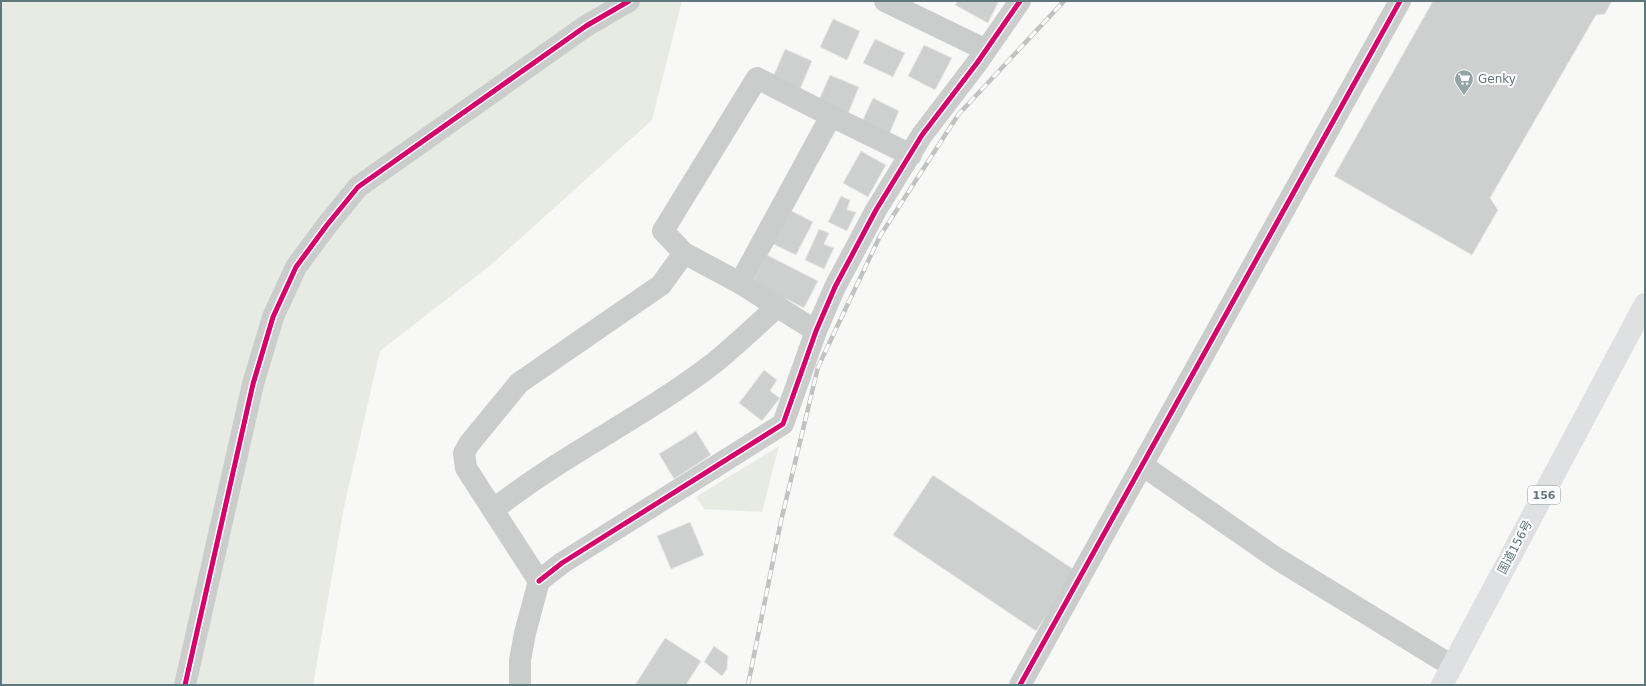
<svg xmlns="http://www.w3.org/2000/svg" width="1646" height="686" viewBox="0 0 1646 686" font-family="'DejaVu Sans','Noto Sans JP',sans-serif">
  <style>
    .green { fill: #e8eae4 }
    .building { fill: #ced0d0; stroke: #e8e8e7 }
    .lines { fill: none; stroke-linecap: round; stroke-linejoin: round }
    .minor { stroke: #cbcdcd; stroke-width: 22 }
    .highway { stroke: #dfe0e1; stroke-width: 22 }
    .rail-casing { stroke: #c1c3c3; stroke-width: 4.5 }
    .rail { stroke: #fff; stroke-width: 3; stroke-dasharray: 9; stroke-linecap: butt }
    .cycleway-casing { stroke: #fff; stroke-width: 8 }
    .cycleway { stroke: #d6006c; stroke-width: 5 }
    .labels { text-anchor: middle; stroke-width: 4; stroke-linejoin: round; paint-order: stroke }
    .shield { fill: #fff; stroke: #8ea0a3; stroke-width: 1 }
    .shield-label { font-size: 11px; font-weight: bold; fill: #5e777c }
    .poi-label { font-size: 12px; fill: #5e777c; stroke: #fff; text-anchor: start }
    .street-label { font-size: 12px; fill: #5e777c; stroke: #fff }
  </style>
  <rect width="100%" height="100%" fill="#f8f8f7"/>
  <path class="green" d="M1,1H682L652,120L492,264L380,351L344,507L313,685H1Z
    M779,446L762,512L704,509L696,497Z"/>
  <path class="building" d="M958,1H999L988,23L955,5Z
    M1433,1H1612L1605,14L1596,15L1490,198L1498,210L1472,255L1334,176Z
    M833,19L860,31L847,60L820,47Z
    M875,39L905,53L893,77L863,63Z
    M924,45L952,58L935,90L908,76Z
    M785,49L812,61L798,94L771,82Z
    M830,75L859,87L847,116L817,104Z
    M873,98L899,111L887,139L860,126Z
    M861,151L886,165L868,197L843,183Z
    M841,196L850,200L847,210L856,212L847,231L828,222Z
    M788,209L813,222L796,255L771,243Z
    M819,229L829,233L824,244L834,248L824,269L805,260Z
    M767,255L818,281L804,308L753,282Z
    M764,370L777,380L770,391L780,398L762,421L739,403Z
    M696,431L711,455L674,479L659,454Z
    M933,475L1076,571L1036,631L893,535Z
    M690,522L704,555L671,569L657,536Z
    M665,638L701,661L686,685H635Z
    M714,646L728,656L727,669L722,676L704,662Z"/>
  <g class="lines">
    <path class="minor" d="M885,1L986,50
      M684,253L740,283L816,331
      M740,283L831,116
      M1142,465L1276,558L1452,666
      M493,510L466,468L464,453L469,444L519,383L661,285L684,253L663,231L757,78L831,116L911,155
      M539,581L562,563L783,424L816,331L835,287L876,210L922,135L977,63L1020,1
      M185,685L253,384L273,317L296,267L327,225L358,187L586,26L629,1
      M520,685V660L525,633L539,581L493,510C562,455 644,417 714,363C736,345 757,325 778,306
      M1020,685L1400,1"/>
    <path class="highway" d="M1442,685L1645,304"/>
    <g class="rail-casing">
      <path id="rail" d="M748,685L781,521L818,367L880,236L958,115L1064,1"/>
    </g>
    <use href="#rail" class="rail"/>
    <g class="cycleway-casing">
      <path id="cycleway" d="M539,581L562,563L783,424L816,331L835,287L876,210L922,135L977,63L1020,1
        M185,685L253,384L273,317L296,267L327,225L358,187L586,26L629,1
        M1020,685L1400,1"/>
    </g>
    <use href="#cycleway" class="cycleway"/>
  </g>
  <defs>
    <g id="supermarket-pin" transform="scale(1)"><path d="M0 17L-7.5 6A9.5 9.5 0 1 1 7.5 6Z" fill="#94a4a7" stroke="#fff"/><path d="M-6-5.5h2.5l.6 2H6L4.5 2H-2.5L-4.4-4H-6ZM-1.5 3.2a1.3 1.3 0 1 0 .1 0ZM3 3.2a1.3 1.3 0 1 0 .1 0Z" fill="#fff"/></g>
  </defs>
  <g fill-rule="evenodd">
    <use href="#supermarket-pin" x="1464" y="79"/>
  </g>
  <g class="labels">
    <rect class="shield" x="1528" y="486" width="32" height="18" rx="3"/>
    <g class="shield-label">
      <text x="1544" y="499">156</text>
    </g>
    <g class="poi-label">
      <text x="1478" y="83">Genky</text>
    </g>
    <g class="street-label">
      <text transform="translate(1515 547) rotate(-62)" y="4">国道156号</text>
    </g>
  </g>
  <rect width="1646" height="686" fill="none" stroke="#5e777c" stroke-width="4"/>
</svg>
